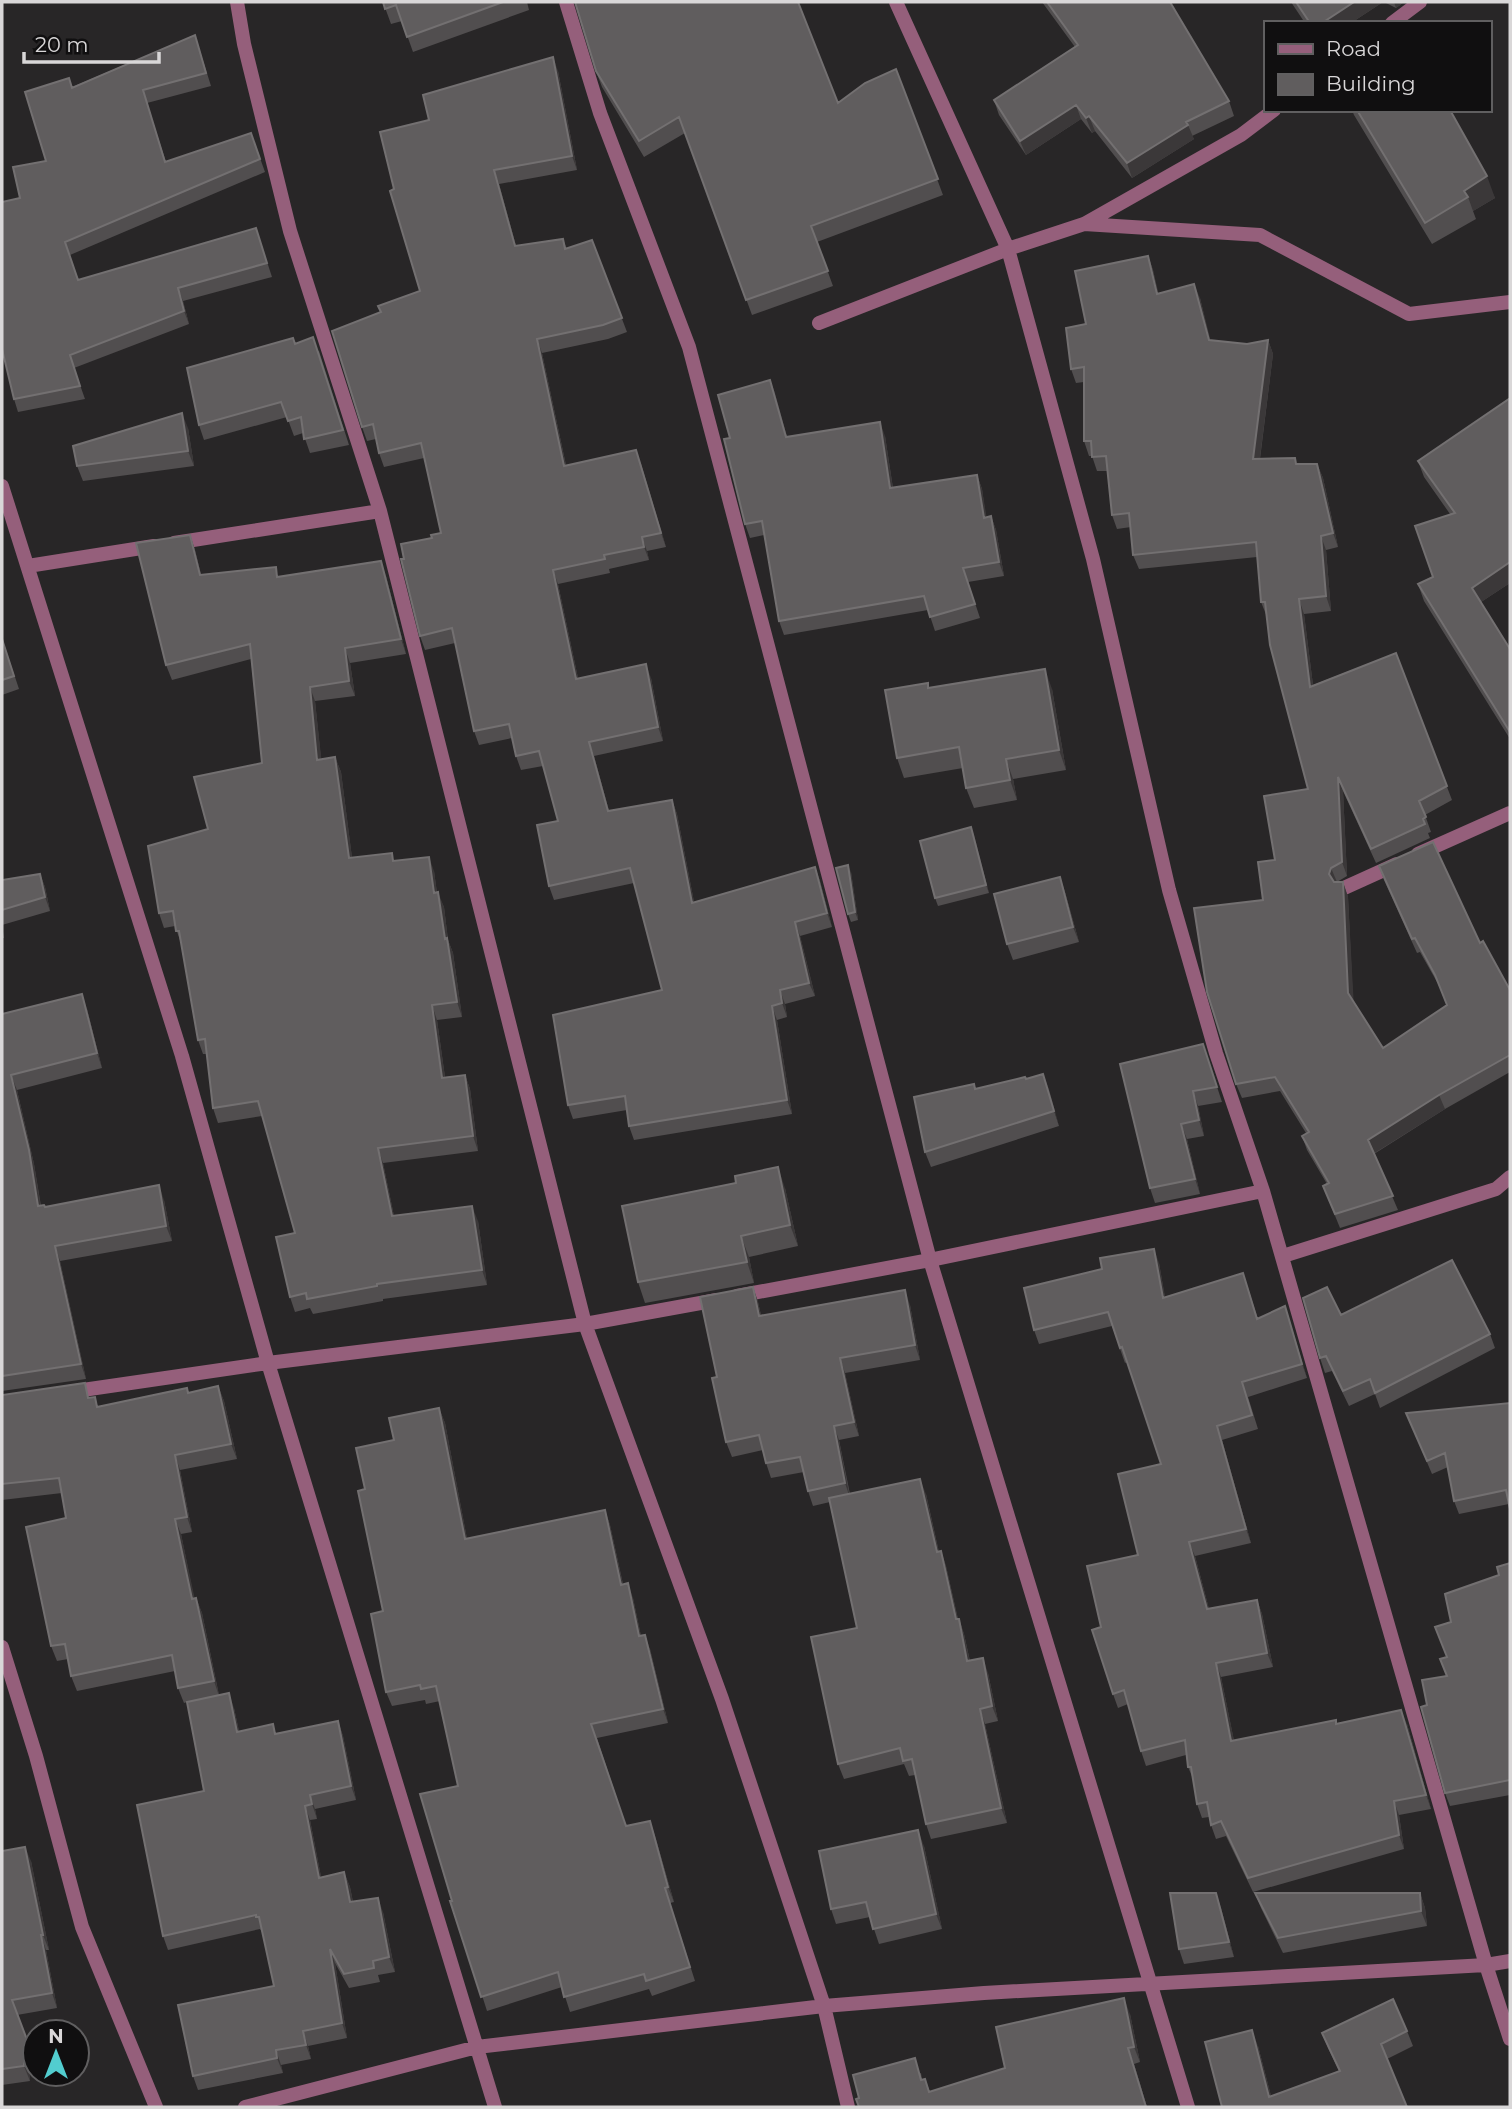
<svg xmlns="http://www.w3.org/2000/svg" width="1512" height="2109" viewBox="0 0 1512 2109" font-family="Montserrat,sans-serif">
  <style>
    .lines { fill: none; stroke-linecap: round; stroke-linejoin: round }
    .minor { stroke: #955f7b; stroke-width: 14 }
    .wall { fill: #514e4f }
    .shaded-wall { fill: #3b3839 }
    .building { fill: #605d5e; stroke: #737071; stroke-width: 2 }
  </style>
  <rect width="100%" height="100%" fill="#282627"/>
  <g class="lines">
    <path class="minor" d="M237,2L244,44L290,231L380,511L585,1324L722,1699L824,2006L848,2107
      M566,2L600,113L689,347L930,1260L1188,2107
      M896,2L1008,249L1093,559L1169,890L1216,1053L1263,1191
      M1392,23L1420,2
      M1084,224L1260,235L1409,314L1510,302
      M819,323L1008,249L1084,224L1241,135L1274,110
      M2,486L182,1056L268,1363L495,2107
      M174,543L380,511
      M28,566L154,546
      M1418,854L1510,813
      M1344,888L1397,864
      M1283,1256L1496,1189L1510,1177
      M737,1296L930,1260L1263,1191L1486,1965L1510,2039
      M69,1392L268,1363L585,1324L717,1300
      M2,1647L36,1756L82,1927L156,2107
      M245,2107L477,2047L824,2006L984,1993L1486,1965L1510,1961"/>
  </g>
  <path class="wall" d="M383,2H527L529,10L413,52L402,21L391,24Z
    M1042,2H1170L1229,101L1234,116L1192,136L1194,139L1132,178L1095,131L1092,133L1081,119L1026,155L999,115L994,100L1075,47Z
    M1291,2H1383L1351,23H1305Z
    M1384,2H1404L1396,8Z
    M195,35L211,86L147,103L166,162L251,133L265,172L70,255L78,280L256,228L272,277L183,301L189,324L74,368L85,399L18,412L14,399L20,198L46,161L72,87Z
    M896,69L943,195L817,242L833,286L752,315L685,133L644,157L602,87L596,71L838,103Z
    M558,71L577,170L499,184L516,246L563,239L567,249L592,240L627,332L608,339L542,353L566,465L641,464L666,547L647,551L649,560L609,569L610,573L558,584L578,678H651L663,741L594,756L609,811L672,800L677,814L694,902L815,867L820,881L832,927L800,936L815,996L785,1004L787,1017L777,1020L792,1114L634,1140L629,1126L627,1110L573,1119L568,1105L662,990L634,883L554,900L549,886L558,821L543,766L521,770L516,756L512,738L479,745L474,731L455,643L425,650L420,636L404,559L432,538L441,533L424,458L384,467L379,453L376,439L367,441L362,427L381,312L420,291L394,189L429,120Z
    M1352,110H1450L1495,198L1473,211L1476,219L1432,244L1354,115Z
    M1148,256L1153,270L1158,293L1200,298L1210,340L1247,344L1268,340L1273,354L1260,459L1298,464H1317L1323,478L1338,547L1326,550L1331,611L1304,614L1313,685L1396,653L1452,800L1425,815L1431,832L1428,833L1430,838L1376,863L1343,791L1347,876L1337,882H1343L1348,897L1353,1001L1383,1048L1447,1006L1441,989L1420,952L1417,953L1384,880L1379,866L1480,943L1510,990V1072L1445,1109L1374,1154L1398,1210L1340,1228L1323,1186L1327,1184L1307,1150L1302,1136L1306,1133L1280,1091L1242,1098L1236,1084L1263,900L1275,860L1308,789L1267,617L1261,602L1257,557L1139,569L1133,555L1131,527L1117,529L1112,515L1107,471H1097L1092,456H1089L1084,441V382L1076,383L1071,369L1086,324Z
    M295,343L319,351L349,445L310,453L303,433L294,436L287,417L204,440L199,425Z
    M770,380L787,437L885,436L893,488L977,475L982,489L986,518L991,516L996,530L1004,576L968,582L980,618L935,631L928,610L784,635L779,621L764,535L750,538L745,524L730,438Z
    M188,428L194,466L83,481L77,466Z
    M1418,461L1510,583L1481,602L1510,649V739L1424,601L1418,584L1433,577L1450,514L1424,477Z
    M190,535L195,550L201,575L279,576H386L406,654L350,663L355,696L315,701L321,759L335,757L341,772L352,858L395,861L434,871L437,893L444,907L448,940L453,953L462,1017L437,1020L445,1077L465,1075L470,1089L478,1151L383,1163L394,1216L478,1221L487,1285L383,1299V1301L313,1314L310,1308L295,1312L290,1297L295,1233L262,1116L218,1123L213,1108L207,1054H203L198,1040L182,946L175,926L164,928L159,913L208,829L262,763L251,659L172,680L166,665Z
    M2,638L19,689L2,695Z
    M928,683L929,688L1052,689L1066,770L1013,779L1017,800L974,808L966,788L963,768L904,778L897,758Z
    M971,827L989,893L938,906L935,898Z
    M851,872L858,920L851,922L848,914Z
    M40,874L45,887L50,911L2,925L4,938H2V880Z
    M1060,877L1065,892L1079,942L1013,960L1007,944Z
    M87,1009L102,1068L17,1090L34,1164L41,1206L45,1207L164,1200L172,1241L60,1261L86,1379L2,1391V1014Z
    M1203,1044L1222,1102L1198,1106L1204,1136L1187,1139L1200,1194L1155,1203L1150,1188Z
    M1043,1074L1059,1126L931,1167L925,1152L976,1089L1026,1079Z
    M785,1188L798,1246L749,1257L754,1283L645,1303L638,1282Z
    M1159,1263L1165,1298L1248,1288L1258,1319L1285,1306L1307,1378L1248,1397L1258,1429L1222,1440L1251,1543L1195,1556L1209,1609L1257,1600L1262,1614L1273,1667L1221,1677L1234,1741L1337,1724H1407L1431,1809L1399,1815L1404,1849L1253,1892L1226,1836L1216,1839L1211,1825L1209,1817L1202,1818L1197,1804L1194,1781L1188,1767L1186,1755L1146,1766L1141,1751L1128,1704L1118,1708L1113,1694L1101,1627L1138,1555L1161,1464L1127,1362L1125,1363L1112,1326L1039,1344L1034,1330Z
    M753,1287L758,1302L761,1315L910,1305L920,1360L845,1373L859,1436L839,1440L850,1494H926L939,1552L941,1551L946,1566L958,1619H959L964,1634L970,1661L988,1673L998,1721L985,1724L1007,1823L931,1839L926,1824L915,1775L909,1776L904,1764L844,1779L838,1764L857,1628L830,1502L813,1506L808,1491L804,1472L771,1478L766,1463L763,1450L732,1457L726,1442L717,1377Z
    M1341,1315L1490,1334L1495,1348L1380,1408L1375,1394L1349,1406L1332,1371L1325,1373L1320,1358Z
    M218,1386L224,1401L237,1459L180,1470L192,1532L181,1534L194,1598H196L202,1613L219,1695L234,1708L239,1731L276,1734L338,1721L343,1736L356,1800L315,1809L317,1819L310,1820L321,1877L344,1872L350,1887L353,1902L383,1912L395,1972L378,1975L380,1982L349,1988L335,1963L347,2038L308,2046L311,2059L281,2065L283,2073L198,2090L193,2076L274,1986L262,1932L260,1929L168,1950L163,1936L204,1791L187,1702L184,1703L178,1688L175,1671L77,1691L71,1676L68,1659L57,1661L51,1646L66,1518L62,1493L2,1500V1395L90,1398L98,1407L187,1388L188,1393Z
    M1510,1403L1509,1504L1459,1514L1454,1501L1448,1467L1432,1474L1406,1413Z
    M439,1408L445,1423L467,1539L605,1510L610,1525L623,1584L633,1598L641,1636L650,1649L668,1723L597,1738L626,1826L650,1821L655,1836L674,1902L670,1903L695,1981L652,1996L649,1989L570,2012L562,1987L487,2011L452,1901L458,1786L440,1701L426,1704L425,1700L392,1706L386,1692L383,1611L365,1489L394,1440Z
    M1510,1563V1795L1450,1806L1445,1793L1427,1705L1447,1676L1446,1657L1451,1622L1499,1575Z
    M924,1846L942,1929L879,1944L870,1917L836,1924L831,1909Z
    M2,1851L31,1861L49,1950H46L57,2008L17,2015L35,2061V2069L29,2071L30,2081L2,2085Z
    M1216,1893L1221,1908L1234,1957L1184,1964L1179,1949Z
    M1255,1893H1420L1425,1908L1427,1926L1283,1953L1261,1908Z
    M1130,2014L1140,2062L1134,2064L1147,2107H859V2098L921,2073L922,2080L925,2079L930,2092L1005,2068Z
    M1407,2031L1413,2046L1387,2059L1407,2107H1222L1258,2046L1271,2096L1339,2071L1328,2048L1322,2033Z"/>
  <path class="shaded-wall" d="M1354,2H1383L1351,23H1322Z
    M1394,2H1404L1396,8Z
    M553,57L558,71L577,170L572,156Z
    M1076,105L1081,119L1026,155L1020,141Z
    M1089,116L1095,131L1092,133L1086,118Z
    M1188,125L1194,139L1132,178L1127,163Z
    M494,170L499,184L520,260L515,246Z
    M1487,176L1495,198L1473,211L1468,197L1464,191Z
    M1148,256L1153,270L1162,308L1157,294Z
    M1194,284L1200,298L1214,354L1209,340Z
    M178,288L183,301L189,324L184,311Z
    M537,339L542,353L569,480L564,466Z
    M1268,340L1273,354L1258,473L1253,459Z
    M770,380L775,393L791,451L786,437Z
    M182,413L188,428L194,466L188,451Z
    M880,422L885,436L895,502L890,488Z
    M636,450L641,464L666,547L661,533Z
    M1317,464L1323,478L1338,547L1333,533Z
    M977,475L982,489L989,532L984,518Z
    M991,516L996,530L1004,576L999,562Z
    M190,535L195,550L205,590L200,575Z
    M1321,536L1326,550L1331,611L1326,596Z
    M642,537L647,551L649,560L644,547Z
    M381,561L386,576L406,654L401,639Z
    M1510,562V583L1478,604L1472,588Z
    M553,570L558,584L581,692L576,679Z
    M1299,599L1304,614L1315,701L1310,687Z
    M345,648L350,663L355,696L349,681Z
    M646,664L651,678L663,741L658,727Z
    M1045,669L1052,689L1066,770L1059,750Z
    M310,687L315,701L323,774L317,760Z
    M589,742L594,756L613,825L608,811Z
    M335,757L341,772L354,873L349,858Z
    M1006,759L1013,779L1017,800L1010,780Z
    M1338,777L1343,791L1347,876L1342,862Z
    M672,800L677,814L697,917L692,903Z
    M971,827L974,835L989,893L986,885Z
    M429,857L434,871L439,908L434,893Z
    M848,865L851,872L858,920L855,912Z
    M815,867L820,881L832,927L827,913Z
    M1331,868L1337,882L1334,888L1329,874Z
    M40,874L45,887L50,911L45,897Z
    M1060,877L1065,892L1079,942L1073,927Z
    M1343,882L1348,897L1354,1008L1348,993Z
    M438,892L444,907L448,940L453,953L462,1017L457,1002L445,939Z
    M795,922L800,936L815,996L809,983Z
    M780,990L785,1004L787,1017L782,1003Z
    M82,994L87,1009L102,1068L97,1053Z
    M432,1005L437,1020L447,1092L442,1078Z
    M772,1006L777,1020L792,1114L787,1100Z
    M1043,1074L1049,1089L1059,1126L1054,1111Z
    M11,1075L17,1090L34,1164L43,1221L38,1206Z
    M465,1075L470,1089L478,1151L473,1136Z
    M1193,1091L1198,1106L1204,1136L1199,1120Z
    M1439,1095L1445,1109L1373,1154L1368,1140Z
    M1181,1124L1187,1139L1200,1194L1195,1179Z
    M378,1148L383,1163L397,1231L392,1216Z
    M778,1167L785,1188L798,1246L790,1225Z
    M159,1185L164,1200L172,1241L166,1226Z
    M472,1206L478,1221L487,1285L482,1270Z
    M741,1236L749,1257L754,1283L747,1262Z
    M55,1246L60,1261L86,1379L81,1364Z
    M1154,1249L1159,1263L1168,1313L1163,1298Z
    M753,1287L758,1302L764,1330L759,1316Z
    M905,1290L910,1305L920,1360L915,1345Z
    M1285,1306L1290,1321L1307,1378L1302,1364Z
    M840,1358L845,1373L859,1436L854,1422Z
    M218,1386L224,1401L237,1459L231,1444Z
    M439,1408L445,1423L470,1554L465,1539Z
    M834,1426L839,1440L850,1498L845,1483Z
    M1217,1426L1222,1440L1251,1543L1246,1529Z
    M175,1455L180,1470L192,1532L187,1517Z
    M920,1479L926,1494L942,1567L937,1552Z
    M605,1510L610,1525L626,1599L621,1585Z
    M175,1519L181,1534L198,1614L192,1599Z
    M1189,1542L1195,1556L1213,1624L1207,1609Z
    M941,1551L946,1566L961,1634L956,1619Z
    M628,1583L633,1598L644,1651L639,1636Z
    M196,1598L202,1613L219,1696L214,1681Z
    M1257,1600L1262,1614L1273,1667L1267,1653Z
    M959,1619L964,1634L973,1676L967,1661Z
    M645,1635L650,1649L668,1723L663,1709Z
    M983,1658L988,1673L998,1721L992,1706Z
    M1216,1663L1221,1677L1237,1755L1231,1741Z
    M229,1693L234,1708L242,1746L237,1732Z
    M980,1709L985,1724L1007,1823L1001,1808Z
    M1401,1710L1407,1724L1431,1809L1426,1795Z
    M338,1721L343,1736L356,1800L351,1786Z
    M310,1795L315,1809L317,1819L312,1804Z
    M1394,1801L1399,1815L1404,1849L1399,1835Z
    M305,1806L310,1820L324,1892L319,1878Z
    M650,1821L655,1836L674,1902L668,1887Z
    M918,1830L924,1846L942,1929L936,1914Z
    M25,1847L31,1861L49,1950L43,1935Z
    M344,1872L350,1887L356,1917L350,1902Z
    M1216,1893L1221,1908L1234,1957L1229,1942Z
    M1420,1893L1425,1908L1427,1926L1421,1911Z
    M378,1898L383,1912L395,1972L389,1957Z
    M41,1935L46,1950L57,2008L52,1993Z
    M330,1949L335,1963L347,2038L342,2023Z
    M1124,1998L1130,2014L1140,2062L1134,2047Z
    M1252,2030L1258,2046L1274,2107L1269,2097Z
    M303,2031L308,2046L311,2059L306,2045Z
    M1128,2048L1134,2064L1147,2107H1146Z
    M276,2050L281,2065L283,2073L277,2058Z
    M24,2057L29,2071L30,2081L24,2066Z"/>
  <path class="building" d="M383,2H503L407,37L396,5L385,9Z
    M575,2H798L838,103L865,83L896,69L938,179L811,226L828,271L746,300L679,117L639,141L596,71Z
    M1047,2H1170L1229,101L1186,122L1188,125L1127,163L1089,116L1086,118L1076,105L1020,141L994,100L1078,45Z
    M1296,2H1354L1322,23H1310Z
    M195,35L206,73L143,90L165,162L251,133L260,159L65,242L78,280L256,228L267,263L178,288L184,311L70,355L80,386L14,399L2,349V202L20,198L13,167L46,161L25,92L69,78L72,88Z
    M553,57L572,156L494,170L515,246L563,239L565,249L592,240L622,318L603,325L537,339L564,466L636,450L661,533L642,537L644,547L604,555L605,559L553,570L576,679L646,664L658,727L589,742L608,811L672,800L692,903L815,867L827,913L795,922L809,983L780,990L782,1003L772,1006L787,1100L629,1126L625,1096L568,1105L553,1015L662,990L630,868L549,886L537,825L558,821L539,751L516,756L509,724L474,731L452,628L420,636L401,559H404L401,544L432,538L431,535L441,533L421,443L379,453L373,424L362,427L332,331L381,312L378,306L420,291L390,191L394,189L380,132L429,120L423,95Z
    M1357,110H1450L1487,176L1464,191L1468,197L1425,223Z
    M1148,256L1157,294L1194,284L1209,340L1247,344L1268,340L1253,459L1295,458L1296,464H1317L1333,533L1321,536L1326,596L1299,599L1310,687L1396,653L1447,786L1419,801L1426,817L1423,819L1425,824L1371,849L1338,777L1342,862L1331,868L1329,874L1334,882H1343L1348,993L1383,1048L1447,1005L1435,975L1415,938L1412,939L1379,866L1433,842L1480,943L1483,941L1510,990V1055L1439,1095L1368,1140L1393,1196L1335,1214L1323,1186L1329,1183L1302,1136L1309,1132L1275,1077L1236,1084L1207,992L1194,908L1263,900L1258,862L1275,860L1264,796L1308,789L1270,645L1265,602H1261L1256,542L1133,555L1129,513L1112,515L1106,456L1092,457L1091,441H1084V367L1071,369L1066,328L1086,324L1075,271Z
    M313,337L343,430L304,439L301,417L288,421L281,402L199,425L187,368L293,338L295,344Z
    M770,380L786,437L880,422L890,488L977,475L984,518L991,516L999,562L963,568L975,604L930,617L924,596L779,621L762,521L745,524L724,439L730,438L718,395Z
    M1509,399L1510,562L1472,588L1510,649V732L1418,584L1433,577L1415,526L1455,513L1418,461Z
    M182,413L188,451L77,466L73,446Z
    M190,535L200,575L276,567L277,577L381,561L401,639L345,648L349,681L310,687L317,760L335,757L349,858L392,853L393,861L429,857L434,893L438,892L445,939L447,938L457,1002L432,1005L442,1078L465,1075L473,1136L378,1148L392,1216L472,1206L482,1270L377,1284V1286L307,1299L306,1293L290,1297L276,1237L295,1233L258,1101L213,1108L205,1039L198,1040L179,931H176L173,911L159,913L148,846L208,829L194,777L262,763L250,644L166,665L136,543Z
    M2,639L14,676L2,680Z
    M1045,669L1059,750L1006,759L1010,780L966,788L959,747L897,758L885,690L928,683V688Z
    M971,827L986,885L935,898L920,841Z
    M848,865L855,912L848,914L836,868Z
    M40,874L45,897L2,910V880Z
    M1060,877L1073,927L1007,944L994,894Z
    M82,994L97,1053L11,1075L29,1150L38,1206L44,1205L45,1207L159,1185L166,1226L55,1246L81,1364L2,1376V1014Z
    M1203,1044L1217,1087L1193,1091L1199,1120L1181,1124L1195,1179L1150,1188L1120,1064Z
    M1043,1074L1054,1111L925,1152L914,1097L974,1084L975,1089L1025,1077L1026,1079Z
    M778,1167L790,1225L741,1236L747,1262L638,1282L622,1206L736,1183L735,1176Z
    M1154,1249L1163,1298L1243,1273L1257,1319L1285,1306L1302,1364L1242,1382L1252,1415L1217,1426L1246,1529L1189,1542L1207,1609L1257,1600L1267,1653L1216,1663L1231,1741L1336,1720V1724L1401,1710L1426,1795L1394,1801L1399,1835L1248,1878L1221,1821L1211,1825L1207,1802L1197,1804L1191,1767H1188L1185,1740L1141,1751L1124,1690L1113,1694L1092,1630L1101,1627L1087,1566L1138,1555L1118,1474L1161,1464L1122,1347L1120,1348L1108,1312L1034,1330L1024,1288L1102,1269L1100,1258Z
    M1452,1260L1490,1334L1375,1393L1370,1379L1343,1391L1326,1356L1320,1358L1303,1298L1327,1287L1341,1315Z
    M753,1287L759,1316L905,1290L915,1345L840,1358L854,1422L834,1426L845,1483L808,1491L800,1457L766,1463L759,1435L726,1442L712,1378L717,1377L700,1297Z
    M85,1383L88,1398L95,1397L97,1407L187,1388L188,1393L218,1386L231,1444L175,1455L187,1517L175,1519L192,1599L196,1598L214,1681L178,1688L172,1655L71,1676L65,1644L51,1646L26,1527L66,1518L59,1478L2,1484V1395Z
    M1510,1403V1509L1506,1490L1454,1501L1445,1453L1427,1461L1406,1413Z
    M439,1408L465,1539L605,1510L621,1585L628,1583L639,1636L645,1635L663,1709L591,1724L626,1826L650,1821L668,1887L665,1888L690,1967L646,1981L644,1974L564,1997L558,1972L481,1997L450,1901H452L420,1794L458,1786L436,1686L421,1689L420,1685L386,1692L371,1614L383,1611L358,1491L365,1489L356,1448L394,1440L389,1418Z
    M920,1479L937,1552L941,1551L956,1619H959L967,1661L983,1658L992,1706L980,1709L1001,1808L926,1824L912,1759L903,1761L900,1748L838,1764L811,1637L857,1628L829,1498Z
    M1510,1563V1780L1445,1793L1421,1707L1427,1705L1422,1680L1447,1676L1440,1659L1447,1657L1435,1627L1451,1622L1445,1594L1499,1575L1497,1567Z
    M229,1693L237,1732L273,1724L275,1734L338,1721L351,1786L310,1795L312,1804L305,1806L319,1878L344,1872L350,1902L378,1898L389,1957L373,1961L374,1968L344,1974L330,1949L342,2023L303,2031L306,2045L276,2050L277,2058L193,2076L178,2005L274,1986L259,1917H256V1915L163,1936L137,1805L204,1791L187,1702Z
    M918,1830L936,1914L873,1929L866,1902L831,1909L819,1851Z
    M25,1847L43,1935H41L52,1993L12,2000L32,2053L24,2057V2066L2,2069V1851Z
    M1170,1893H1216L1229,1942L1179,1949Z
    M1255,1893H1420L1421,1911L1278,1938Z
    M1124,1998L1134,2047L1128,2048L1146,2107H859L856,2099L859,2098L853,2075L915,2058L921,2080L925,2079L929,2092L1005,2068L996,2027Z
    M1393,1999L1407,2031L1381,2044L1407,2107H1222L1205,2042L1252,2030L1269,2097L1340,2071L1322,2033Z"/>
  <rect width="1512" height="2109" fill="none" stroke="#d9d7d8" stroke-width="7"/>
  <rect x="1264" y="21" width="228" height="91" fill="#100f10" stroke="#605f60" stroke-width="2"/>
  <rect x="1278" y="44" width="35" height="10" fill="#955f7b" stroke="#605f60" stroke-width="2"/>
  <text x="1326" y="56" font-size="21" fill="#d9d7d8">Road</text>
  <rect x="1278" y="74" width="35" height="21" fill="#605d5e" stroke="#605f60" stroke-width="2"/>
  <text x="1326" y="91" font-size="21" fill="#d9d7d8">Building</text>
  <g transform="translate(56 2053)"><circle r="33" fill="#100f10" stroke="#605f60" stroke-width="2"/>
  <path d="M0-5L12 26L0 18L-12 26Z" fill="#52cdcf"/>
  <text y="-10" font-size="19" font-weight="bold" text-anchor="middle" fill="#d9d7d8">N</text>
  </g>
  <path d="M24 52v10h135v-10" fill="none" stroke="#d9d7d8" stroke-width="3.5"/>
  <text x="35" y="52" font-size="21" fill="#d9d7d8" stroke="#100f10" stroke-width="5" paint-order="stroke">20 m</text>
</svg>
